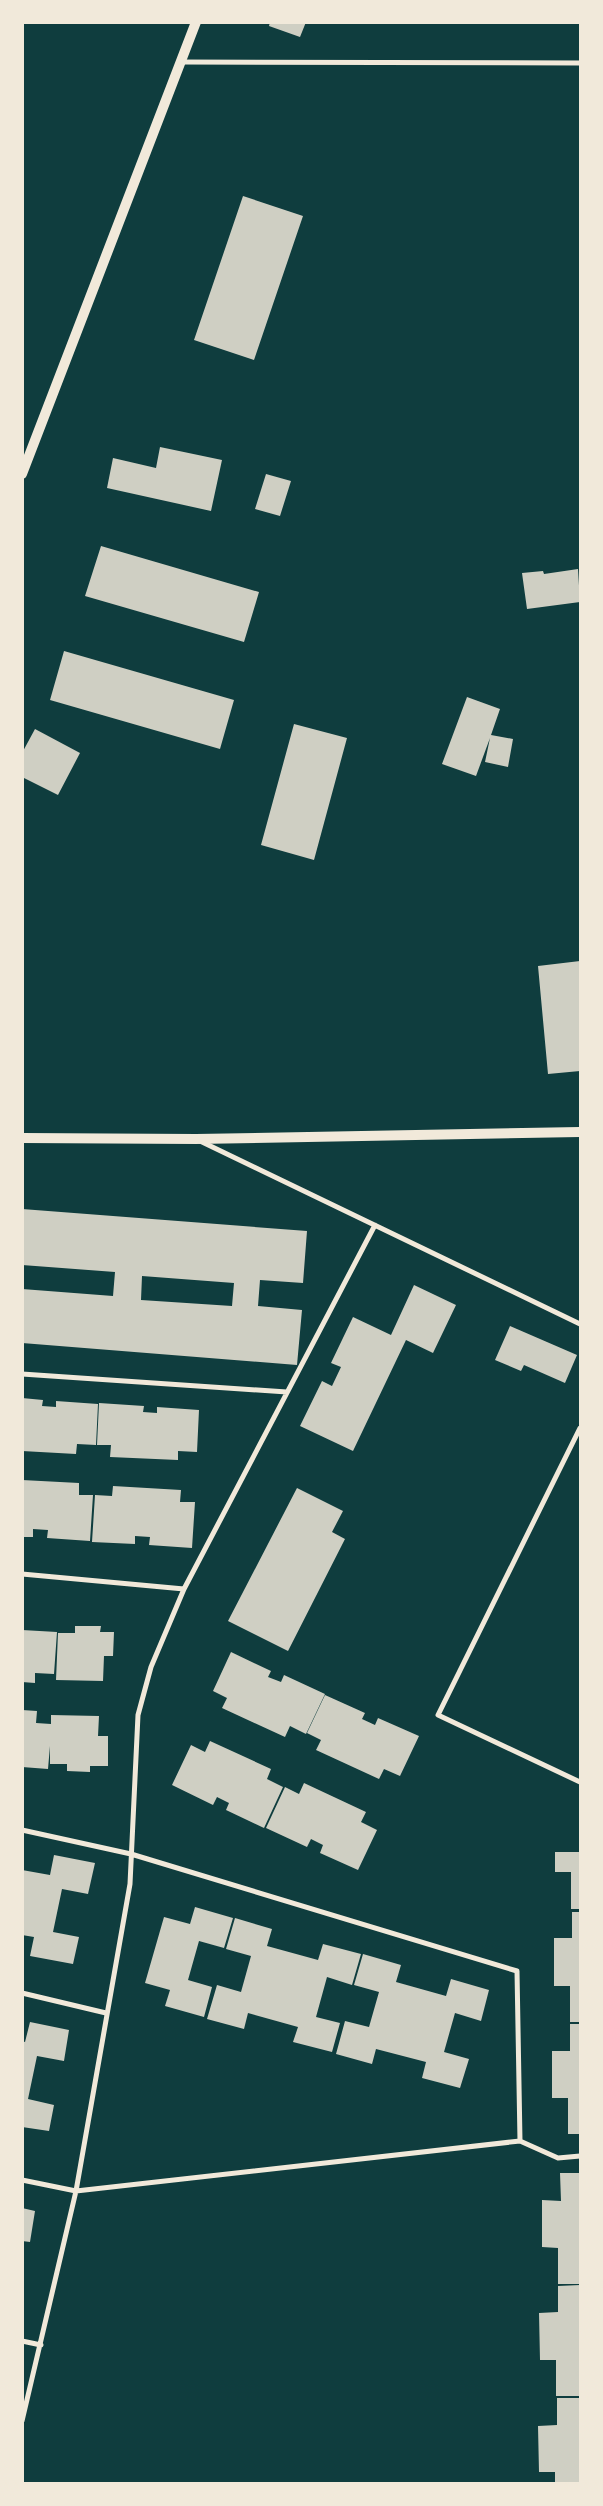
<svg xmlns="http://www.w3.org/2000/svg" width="603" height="2506" viewBox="0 0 603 2506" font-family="Overpass,sans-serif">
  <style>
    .building { fill: #cfcfc3; fill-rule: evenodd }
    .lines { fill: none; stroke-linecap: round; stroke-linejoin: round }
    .minor { stroke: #f1e9da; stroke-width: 5 }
    .secondary { stroke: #f1e9da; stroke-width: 10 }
  </style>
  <rect width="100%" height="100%" fill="#0f3d3e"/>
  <path class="building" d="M270,22H306L300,37L269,26Z
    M243,196L303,216L254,360L194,340Z
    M160,447L222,460L211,511L107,488L113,458L156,468Z
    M266,474L291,481L280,516L255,509Z
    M101,546L259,592L244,642L85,596Z
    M578,569L580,602L527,609L522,573L543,571L544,574Z
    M64,651L234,700L220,749L50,700Z
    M467,697L500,709L491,735L513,739L508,767L485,762L490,738L476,776L442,764Z
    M294,724L347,738L314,860L261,845Z
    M35,729L80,753L58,795L22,777V753Z
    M580,961V1071L548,1074L538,966Z
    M22,1209L307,1231L303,1283L260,1280L258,1306L302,1310L297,1365L22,1343V1289L113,1296L115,1272L22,1265ZM142,1276L234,1283L232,1306L141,1300Z
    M414,1285L456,1305L433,1353L406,1340L353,1451L300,1426L322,1381L332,1386L341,1367L331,1363L353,1317L391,1335Z
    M510,1326L577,1355L565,1383L524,1365L521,1371L495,1360Z
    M22,1398L43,1400L42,1406L56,1407V1401L98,1404L96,1445L77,1444L76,1454L22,1451Z
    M99,1403L144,1406L143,1412L157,1413V1407L199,1410L197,1452L178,1451V1460L110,1457L111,1445H97Z
    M22,1480L79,1483V1495H93L90,1541L47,1538L48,1530L33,1529V1537H22Z
    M113,1486L181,1490L180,1502H195L192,1548L149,1545L150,1537L135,1536V1544L92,1542L95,1495L112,1496Z
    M297,1488L343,1511L332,1532L345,1539L288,1651L228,1621Z
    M75,1626H101L100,1632H114L113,1656H104L103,1681L56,1680L58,1633H75Z
    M22,1630L57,1632L54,1674L35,1673V1683L22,1682Z
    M231,1652L271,1671L268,1677L281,1682L284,1675L325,1694L306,1734L290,1726L285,1737L222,1708L227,1698L213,1691Z
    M325,1695L365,1713L362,1719L375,1725L378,1718L419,1736L400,1776L384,1769L379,1779L316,1750L321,1740L307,1733Z
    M22,1710L37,1711L36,1723L51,1724V1715L99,1716L98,1736H108V1766H90V1772L67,1771V1764H50V1746L48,1769L22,1767Z
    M210,1741L271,1769L267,1779L283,1787L264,1828L226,1810L229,1803L217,1797L213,1805L172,1785L191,1745L205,1752Z
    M304,1783L366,1812L361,1822L377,1830L358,1870L320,1853L323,1845L311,1839L307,1847L266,1828L285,1787L299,1794Z
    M555,1852H580V1909H571V1872H555Z
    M54,1855L95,1863L88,1894L62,1889L53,1932L79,1937L73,1964L30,1956L34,1937L22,1935V1870L50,1875Z
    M195,1907L233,1918L224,1948L199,1941L188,1980L212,1987L204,2017L165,2006L170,1990L145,1983L164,1917L190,1924Z
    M572,1912H580V2022H570V1986H554V1938H572Z
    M235,1918L272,1929L267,1946L318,1960L323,1944L361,1954L352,1985L327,1977L316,2017L340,2023L332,2052L293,2042L298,2027L248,2013L244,2029L207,2019L217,1985L241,1992L251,1956L226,1949Z
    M363,1954L401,1965L396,1982L446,1996L451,1979L489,1990L481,2021L455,2013L444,2052L469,2059L460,2088L422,2078L426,2062L376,2049L372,2064L336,2054L345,2021L369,2027L379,1992L354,1985Z
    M30,2022L69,2030L64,2061L37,2056L28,2099L54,2105L49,2131L22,2127V2041L25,2042Z
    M570,2024H580V2134H568V2098H552V2051H570Z
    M560,2173H580V2284H558V2248L542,2247V2200L561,2201Z
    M22,2208L35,2211L30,2242L22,2241Z
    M580,2285V2396H556V2360H540L539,2313L558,2312V2286Z
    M557,2398H580V2484H555V2472H539L538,2426L557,2425Z"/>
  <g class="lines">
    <path class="minor" d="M181,62L580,63
      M200,1141L580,1324
      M22,1374L287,1392
      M580,1428L438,1715L580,1782
      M22,1574L184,1589
      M22,1830L131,1854L517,1971L520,2141
      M22,1993L106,2013
      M22,2180L76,2191L520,2141L558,2158L580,2156
      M22,2341L41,2345
      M22,2421L76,2191L130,1884L138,1715L151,1667L184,1589L375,1225"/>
    <path class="secondary" d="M22,474L196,22
      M22,1138L196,1139L580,1132"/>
  </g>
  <rect width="603" height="2506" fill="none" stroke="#f1e9da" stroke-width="48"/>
</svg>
